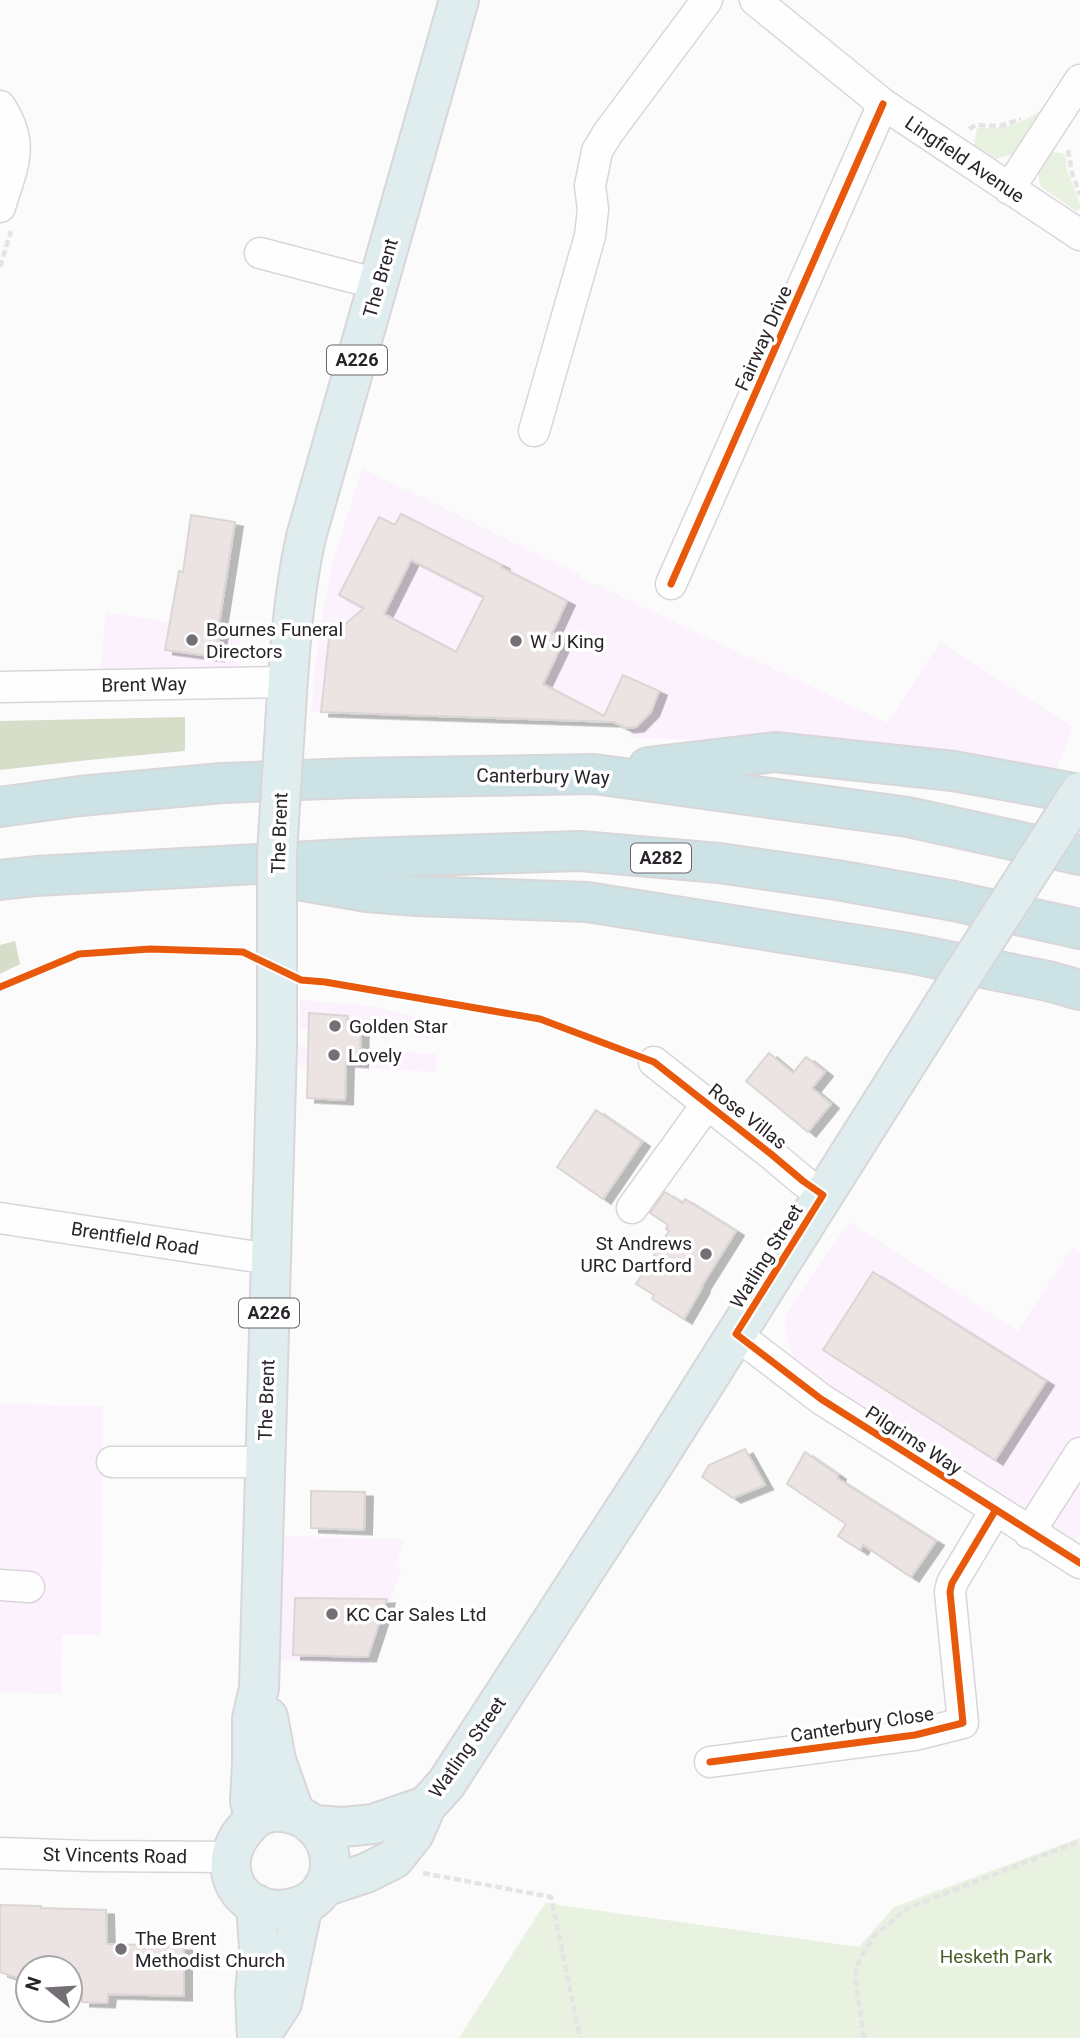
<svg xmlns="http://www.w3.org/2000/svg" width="1080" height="2038" viewBox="0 0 1080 2038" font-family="Roboto,sans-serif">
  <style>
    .built { fill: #fcf2fd }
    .green { fill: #e9f1e0 }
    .forest { fill: #d6deca }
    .building { fill: #ece4e2; stroke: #dad6d4; stroke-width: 2; fill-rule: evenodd; filter: url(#shadow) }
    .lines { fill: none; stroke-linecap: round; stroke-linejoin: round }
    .minor-casing { stroke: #d9d6d9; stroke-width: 33 }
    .major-casing { stroke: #d8d6d8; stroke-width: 42 }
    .highway-casing { stroke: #d8d6d8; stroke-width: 42 }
    .path { stroke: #e4e4e4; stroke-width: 4.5; stroke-dasharray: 7 3.5; stroke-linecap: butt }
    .minor { stroke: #fffeff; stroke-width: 30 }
    .major { stroke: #e0edef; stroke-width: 38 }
    .highway { stroke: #cce2e5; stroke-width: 38 }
    .major-bridge-casing { stroke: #d8d6d8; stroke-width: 42; stroke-linecap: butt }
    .major-bridge { stroke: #e0edef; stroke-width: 38 }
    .cycleway-casing { stroke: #fff; stroke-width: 11 }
    .cycleway { stroke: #e8590c; stroke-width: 7 }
    .poi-dot { fill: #736f74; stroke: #fff; stroke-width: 2.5 }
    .labels { text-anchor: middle; stroke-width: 7; stroke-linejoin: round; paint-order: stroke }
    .shield { fill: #fff; stroke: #69656a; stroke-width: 2 }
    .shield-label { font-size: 18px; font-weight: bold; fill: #29232a }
    .street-label { font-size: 19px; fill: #29232a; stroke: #fff }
    .poi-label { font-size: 19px; fill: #29232a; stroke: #fff; text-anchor: start }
    .park-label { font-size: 19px; fill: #49602a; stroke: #fff }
  </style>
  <defs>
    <filter id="shadow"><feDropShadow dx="8" dy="4.5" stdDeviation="0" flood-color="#0004"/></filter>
  </defs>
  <rect width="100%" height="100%" fill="#fcfbfc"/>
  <path class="built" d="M362,468L580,575V577L888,723L940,642L1073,727L1053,780L781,742L630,738V728L614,722L312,712L314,674L324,607L333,561Z
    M106,612L241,634L238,674L99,679Z
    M300,1000L373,1006L436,1022L435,1039L299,1029Z
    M299,1046L436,1054V1072L298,1065Z
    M849,1222L1018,1331L1072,1247L1080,1253V1535L1074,1544L968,1476L959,1462L910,1431L886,1427L797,1365L786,1337L785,1321L789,1309Z
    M0,1404L103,1406L101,1635H62L61,1694L0,1692Z
    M280,1536L404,1539L396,1565L402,1568L368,1664L277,1660Z"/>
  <path class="green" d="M1047,106L1017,153L996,159L974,145L977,128C1008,129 1022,124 1047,106Z
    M1047,151L1065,154L1067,170L1080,204V209L1076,211L1041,187C1036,173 1040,164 1047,151Z
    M1080,1838V2038H459L545,1903L859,1947L894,1907Z"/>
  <path class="forest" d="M185,717V751L89,760L0,770V721Z
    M15,941L20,964L0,974V945Z"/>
  <path class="building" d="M401,514L502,565L501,567L567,601L552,633L565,638L543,684L604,716L623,675L659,691L651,712L636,727L626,728L614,722L321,712L329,638L364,608L339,595L379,517L395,525ZM411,560L484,597L456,652L384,614Z
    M191,515L235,522L218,630L220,631L216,657L165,650L179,571L183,572Z
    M309,1013L348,1016L347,1020L361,1022L360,1063L346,1062L345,1100L307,1098Z
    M769,1053L793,1073L806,1057L825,1072L812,1088L831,1104L808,1132L746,1081Z
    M596,1110L642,1142L603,1199L557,1167Z
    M665,1192L683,1203L685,1199L736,1231L701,1287L702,1288L684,1319L652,1299L654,1295L636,1284L669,1231L666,1229L668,1225L650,1213Z
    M873,1272L1046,1381L995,1460L823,1350Z
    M745,1449L765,1485L733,1498L702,1477L709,1465Z
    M805,1452L838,1475L837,1478L936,1541L911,1577L863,1545L860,1550L838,1536L846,1524L787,1484Z
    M311,1491L365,1492L364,1530L311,1528Z
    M295,1598L387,1599L368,1657L293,1655Z
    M0,1905L41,1906V1908L106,1910L107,1944L184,1946V1996L108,1994L107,2003L82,2002V1995L70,1994V1968H28V1978L14,1977L0,1972Z"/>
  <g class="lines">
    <g class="minor-casing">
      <path id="minor" d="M755,0L883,104L1080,235
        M0,106C26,145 12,167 0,207
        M1009,189L1080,80
        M260,253L378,284
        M534,431L590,236L593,209L590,186L597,151L608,133L707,0
        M671,584L883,104
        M0,687L288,682
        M654,1062L771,1154L803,1181L823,1195
        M632,1208L707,1104
        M0,1218L270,1259
        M736,1334L821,1399L1080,1563
        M112,1462H264
        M1029,1533L1080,1453
        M0,1585L29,1587
        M710,1762L915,1735L963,1723L950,1592L952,1583L995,1511
        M0,1853L89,1856L230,1857"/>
    </g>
    <g class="major-casing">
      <path id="major" d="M285,726C289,663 292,600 306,537L459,0
        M268,1717L276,1760L295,1814
        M272,1812C336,1808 353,1894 293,1908C242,1920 210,1868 246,1828C253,1819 260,1814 272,1812Z
        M254,1819L250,1801L252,1764V1719L259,1688L277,1046V938
        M312,1825L343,1827L373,1824L426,1806
        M323,1887L366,1873L394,1859L414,1834L426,1806L446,1784L657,1459L951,993
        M256,1904L259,1948L255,1993L257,2038
        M259,2038L282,2003L303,1905"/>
    </g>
    <g class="highway-casing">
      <path id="highway" d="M648,767L775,752L953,771L1080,794
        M0,807L80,796L222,783L353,778L594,774L908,817L1080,855
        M286,878L367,892L416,896L587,902L909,953L1048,981L1080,990
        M0,880L36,876L364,858L580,851L719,863L837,880L954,901L1080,929"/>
    </g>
    <path class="path" d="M969,129L976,125L1000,126L1021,119
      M1068,150L1072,173L1080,195
      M0,267L11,231
      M423,1873L551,1897L580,2038
      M864,2038L855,1977L860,1958L875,1935L908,1908L1080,1841"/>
    <use href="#minor" class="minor"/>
    <use href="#major" class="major"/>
    <use href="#highway" class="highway"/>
    <g class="major-bridge-casing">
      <path id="major-bridge" d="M277,938V854L285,726
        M951,993L1080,792"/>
    </g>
    <use href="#major-bridge" class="major-bridge"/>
    <g class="cycleway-casing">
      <path id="cycleway" d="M671,584L883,104
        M0,987L79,954L150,949L243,952L301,980L325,982L540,1019L654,1062L771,1154L803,1181L823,1195L736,1334L821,1399L1080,1563
        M710,1762L915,1735L963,1723L950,1592L952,1583L995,1511"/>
    </g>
    <use href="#cycleway" class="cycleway"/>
  </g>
  <g class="poi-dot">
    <circle cx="192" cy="640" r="7"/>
    <circle cx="516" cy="641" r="7"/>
    <circle cx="335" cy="1026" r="7"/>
    <circle cx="334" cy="1055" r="7"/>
    <circle cx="706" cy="1254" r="7"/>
    <circle cx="332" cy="1614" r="7"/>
    <circle cx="121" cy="1949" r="7"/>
  </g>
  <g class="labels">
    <g class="shield">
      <rect x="327" y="345.5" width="60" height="29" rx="5"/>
      <rect x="631" y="843.5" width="60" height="29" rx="5"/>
      <rect x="239" y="1298.5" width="60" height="29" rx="5"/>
    </g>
    <g class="shield-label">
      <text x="357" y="366">A226</text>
      <text x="661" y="864">A282</text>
      <text x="269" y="1319">A226</text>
    </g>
    <g class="street-label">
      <text transform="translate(965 159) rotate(34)" y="7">Lingfield Avenue</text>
      <text transform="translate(380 278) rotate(-74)" y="7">The Brent</text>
      <text transform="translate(763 338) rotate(-66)" y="7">Fairway Drive</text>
      <text transform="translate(144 684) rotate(-1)" y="7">Brent Way</text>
      <text transform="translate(543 776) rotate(1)" y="7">Canterbury Way</text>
      <text transform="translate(279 833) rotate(-88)" y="7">The Brent</text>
      <text transform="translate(748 1116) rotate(38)" y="7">Rose Villas</text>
      <text transform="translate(135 1238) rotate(9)" y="7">Brentfield Road</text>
      <text transform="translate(766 1256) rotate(-58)" y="7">Watling Street</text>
      <text transform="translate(266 1400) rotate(-88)" y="7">The Brent</text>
      <text transform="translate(914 1440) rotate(33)" y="7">Pilgrims Way</text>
      <text transform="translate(862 1724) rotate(-9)" y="7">Canterbury Close</text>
      <text transform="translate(467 1747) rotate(-55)" y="7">Watling Street</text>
      <text transform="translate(115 1855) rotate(1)" y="7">St Vincents Road</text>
    </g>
    <g class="poi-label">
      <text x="206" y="636">Bournes Funeral<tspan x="206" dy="22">Directors</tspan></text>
      <text x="530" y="648">W J King</text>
      <text x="349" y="1033">Golden Star</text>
      <text x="348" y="1062">Lovely</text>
      <text x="692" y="1250" text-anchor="end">St Andrews<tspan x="692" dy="22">URC Dartford</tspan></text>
      <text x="346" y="1621">KC Car Sales Ltd</text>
      <text x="135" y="1945">The Brent<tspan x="135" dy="22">Methodist Church</tspan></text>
    </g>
    <g class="park-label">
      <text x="996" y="1963">Hesketh Park</text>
    </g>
  </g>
  <g transform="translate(49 1989) rotate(288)"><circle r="33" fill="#ffffff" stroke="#a9a7aa" stroke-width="2"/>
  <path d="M0-5L12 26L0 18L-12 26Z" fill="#736f74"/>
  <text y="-10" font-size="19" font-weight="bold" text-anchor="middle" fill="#29232a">N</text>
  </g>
</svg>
